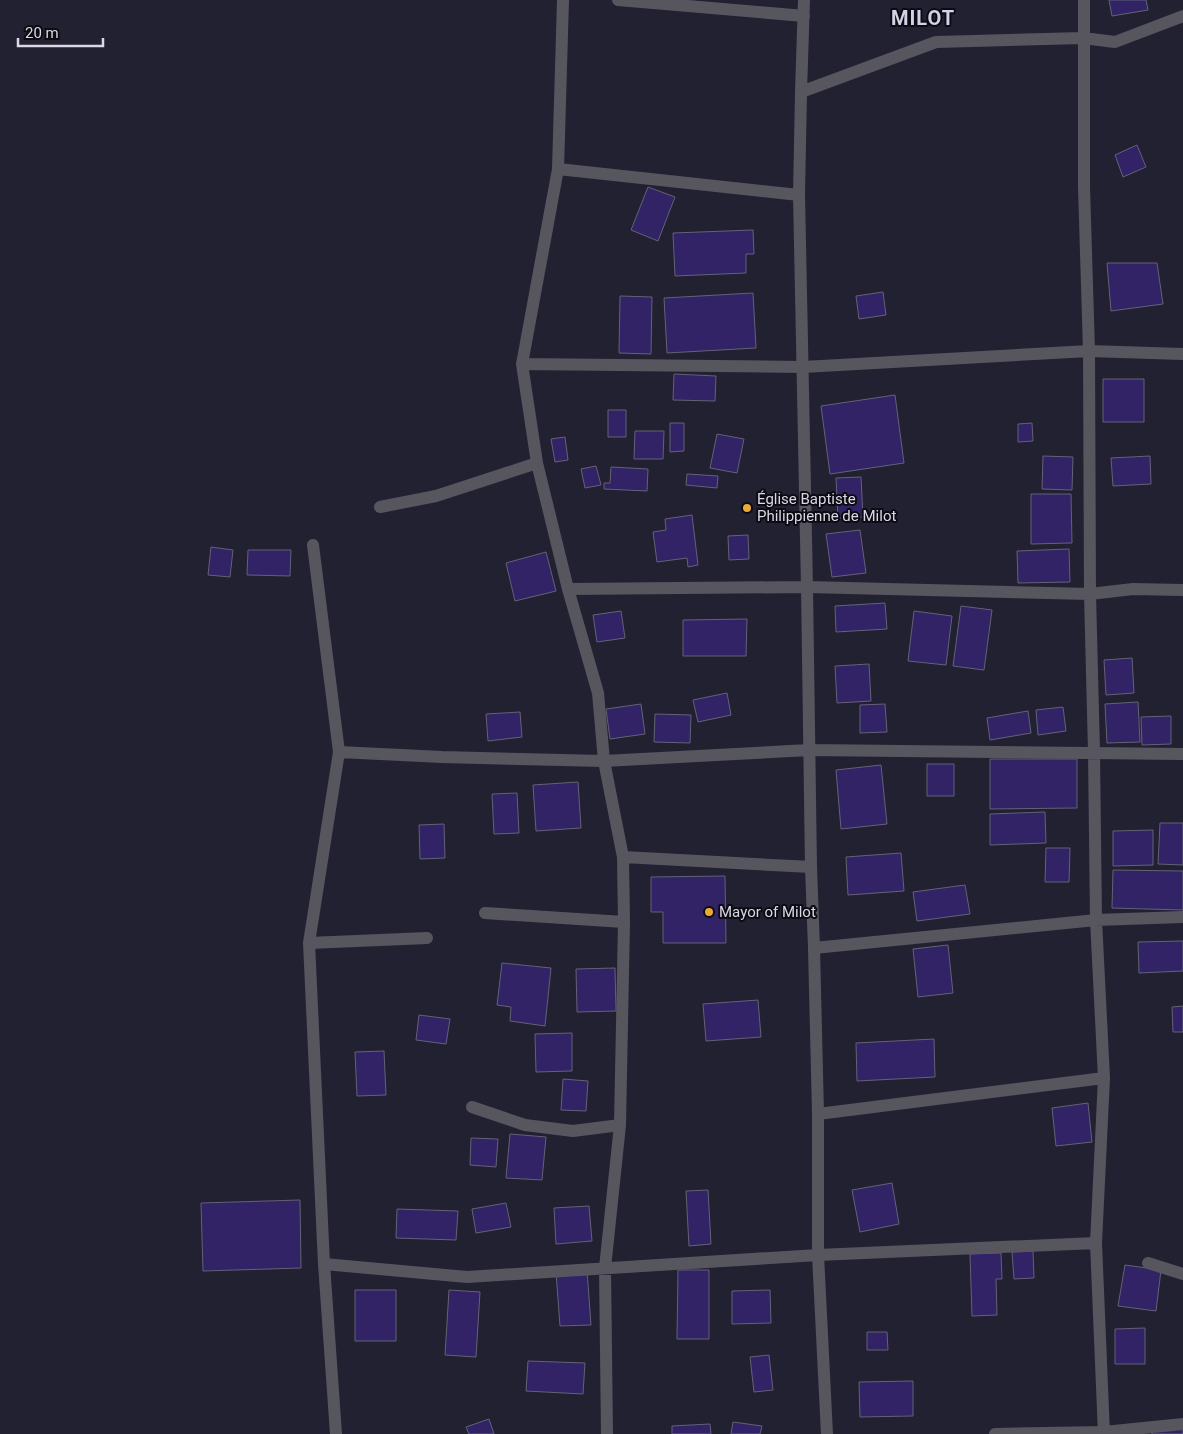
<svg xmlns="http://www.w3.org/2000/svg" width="1183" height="1434" viewBox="0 0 1183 1434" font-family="Roboto,sans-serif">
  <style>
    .building { fill: #322366; stroke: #636276 }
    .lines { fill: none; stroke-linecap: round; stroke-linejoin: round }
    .minor { stroke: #57565f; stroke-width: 12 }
    .poi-dot { fill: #e9ab38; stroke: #0c0b13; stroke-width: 2 }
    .labels { text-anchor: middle; stroke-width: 4; stroke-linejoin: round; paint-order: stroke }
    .poi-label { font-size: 15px; fill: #d9d8e4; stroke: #0c0b13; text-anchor: start }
    .district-label { font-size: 20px; font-weight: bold; letter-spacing: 1px; fill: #d3d1e8; stroke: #0c0b13 }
  </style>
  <rect width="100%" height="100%" fill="#222131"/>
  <path class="building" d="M1109,0H1146L1148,10L1112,16Z
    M1137,145L1146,167L1123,177L1115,155Z
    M648,187L675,197L658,241L631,230Z
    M753,230L754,254H746V273L675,276L673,233Z
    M1107,263H1157L1163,304L1111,311Z
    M883,292L886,315L859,319L856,296Z
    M753,293L756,348L667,353L664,298Z
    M620,296L652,297L651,354L619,353Z
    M674,374L716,376L715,401L673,400Z
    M1103,379H1144V422H1103Z
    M895,395L904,463L830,474L821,406Z
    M608,410H626V437H608Z
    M670,423H684V451L670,452Z
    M1032,423L1033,441L1018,442V424Z
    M635,431H664L663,459H634Z
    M717,434L744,439L737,473L710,468Z
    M565,437L568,460L555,462L551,439Z
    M1043,456L1073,457L1072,490L1042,489Z
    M1150,456L1151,484L1113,486L1111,458Z
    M596,466L601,485L585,488L581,469Z
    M611,467L648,469L647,491L604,489V483H610Z
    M687,474L718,476L717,488L686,485Z
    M861,477L863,517L838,518L836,478Z
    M1031,494H1071L1072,543L1031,544Z
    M692,515L698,565L688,567L687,558L657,562L653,532L666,530L665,519Z
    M860,530L866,573L832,577L826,534Z
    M748,535L749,559L729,560L728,536Z
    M211,547L233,550L230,577L208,575Z
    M1069,549L1070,582L1018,583L1017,551Z
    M248,550H291L290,576L247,575Z
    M546,552L556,591L515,601L506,563Z
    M885,603L887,629L836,632L835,606Z
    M961,606L992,610L984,670L953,666Z
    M621,611L625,638L597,642L593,615Z
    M914,611L952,616L946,665L908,661Z
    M747,619L746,656H683V620Z
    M1132,658L1134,693L1106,695L1104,660Z
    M869,664L871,701L837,703L835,666Z
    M727,693L731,715L698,722L693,700Z
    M1138,702L1140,742L1107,743L1105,704Z
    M641,704L645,734L610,739L606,709Z
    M885,704L887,732L860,733V705Z
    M1063,707L1066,731L1038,735L1036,710Z
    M1028,711L1031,733L990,740L987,718Z
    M520,712L522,737L488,741L486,714Z
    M655,714L691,715L690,743L654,742Z
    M1171,716V744L1142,745L1141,717Z
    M990,759H1077V808L990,809Z
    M927,764H954V796H927Z
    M881,765L887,824L841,829L836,770Z
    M578,782L581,828L536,831L533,785Z
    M517,793L519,833L494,834L492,794Z
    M1045,812L1046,843L990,845V814Z
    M1160,823H1183V865L1158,864Z
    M444,824L445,858L420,859L419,825Z
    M1153,830V865L1113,866V831Z
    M1046,848H1070L1069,882H1045Z
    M901,853L904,891L848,895L846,857Z
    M1113,870L1183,871V910L1112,908Z
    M725,876L726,943H663V912H651V877Z
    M965,885L970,914L917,921L913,892Z
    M1183,941V971L1139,973L1138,942Z
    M948,945L953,993L918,997L913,949Z
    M502,963L551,968L545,1026L510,1021L511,1007L497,1005Z
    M615,968L616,1011L577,1012L576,969Z
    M758,1000L761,1037L706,1041L703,1004Z
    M1183,1006V1032H1173L1172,1007Z
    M419,1015L450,1019L446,1044L416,1040Z
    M572,1033V1071L536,1072L535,1034Z
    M934,1039L935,1077L857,1081L856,1043Z
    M384,1051L386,1095L357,1096L355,1052Z
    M563,1079L588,1081L586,1111L561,1110Z
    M1088,1103L1092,1142L1056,1146L1052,1108Z
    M510,1134L546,1137L542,1180L506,1178Z
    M471,1138L498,1139L496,1167L470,1165Z
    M892,1183L899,1224L860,1232L852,1190Z
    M708,1190L711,1244L689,1246L686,1191Z
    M300,1200L301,1268L203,1271L201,1203Z
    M506,1203L511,1227L476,1233L472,1209Z
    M589,1206L592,1241L556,1244L554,1208Z
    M397,1209L458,1211L456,1240L396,1238Z
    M1033,1251L1034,1278L1014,1279L1012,1252Z
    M1001,1253L1002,1279H996L997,1315L972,1316L970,1254Z
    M1125,1265L1161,1270L1156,1311L1118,1306Z
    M587,1270L591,1325L560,1326L556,1272Z
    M678,1270H709V1339H677Z
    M355,1290H396V1341H355Z
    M449,1290L480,1292L476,1357L445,1355Z
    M770,1290L771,1323L732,1324V1291Z
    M1145,1328V1364H1115V1329Z
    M867,1332H887L888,1350H867Z
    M769,1355L773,1390L754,1392L750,1357Z
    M528,1361L585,1363L583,1394L526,1391Z
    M913,1381V1416L860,1417L859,1382Z
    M489,1419L494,1434H469L466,1427Z
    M733,1422L762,1426L760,1434H731Z
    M710,1424L711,1434H672V1426Z
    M1183,1427V1434H1152V1428Z"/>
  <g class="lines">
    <path class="minor" d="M563,0L558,169L522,364L537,463L568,589L598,693L604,761L623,857L624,922L620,1125L605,1268L607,1434
      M618,0L804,16
      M804,0L801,92L799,195L807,587L811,867L814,948L818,1114V1255L827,1434
      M1084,0V187L1089,351L1090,594L1094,752L1096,920L1104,1078L1096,1243L1104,1434
      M801,92L936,42L1083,38L1115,42L1183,16
      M558,169L799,195
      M522,364L803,367L1089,351L1183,354
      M380,507L436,496L537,463
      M313,545L339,752L309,943L324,1264L467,1277L818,1255L1096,1243
      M568,589L807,587L1090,594L1133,589L1183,590
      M339,752L442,757L604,761L809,750L1183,754
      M623,857L811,867
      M485,913L624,922
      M309,943L427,938
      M814,948L1096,920L1183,917
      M472,1107L525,1125L573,1131L620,1125
      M818,1114L1104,1078
      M1148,1263L1183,1274
      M324,1264L336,1434
      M995,1434L1104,1432L1183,1424"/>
  </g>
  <g class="poi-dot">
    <circle cx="747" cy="508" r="5"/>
    <circle cx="709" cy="912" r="5"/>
  </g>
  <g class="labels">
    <g class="poi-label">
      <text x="757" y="504">Église Baptiste<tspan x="757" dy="17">Philippienne de Milot</tspan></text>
      <text x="719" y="917">Mayor of Milot</text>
    </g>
    <g class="district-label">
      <text x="923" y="25">MILOT</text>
    </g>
  </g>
  <path d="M18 38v8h85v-8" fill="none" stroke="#d9d8e4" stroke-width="2.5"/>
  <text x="25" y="38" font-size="15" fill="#d9d8e4" stroke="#0c0b13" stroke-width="4" paint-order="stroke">20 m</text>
</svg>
